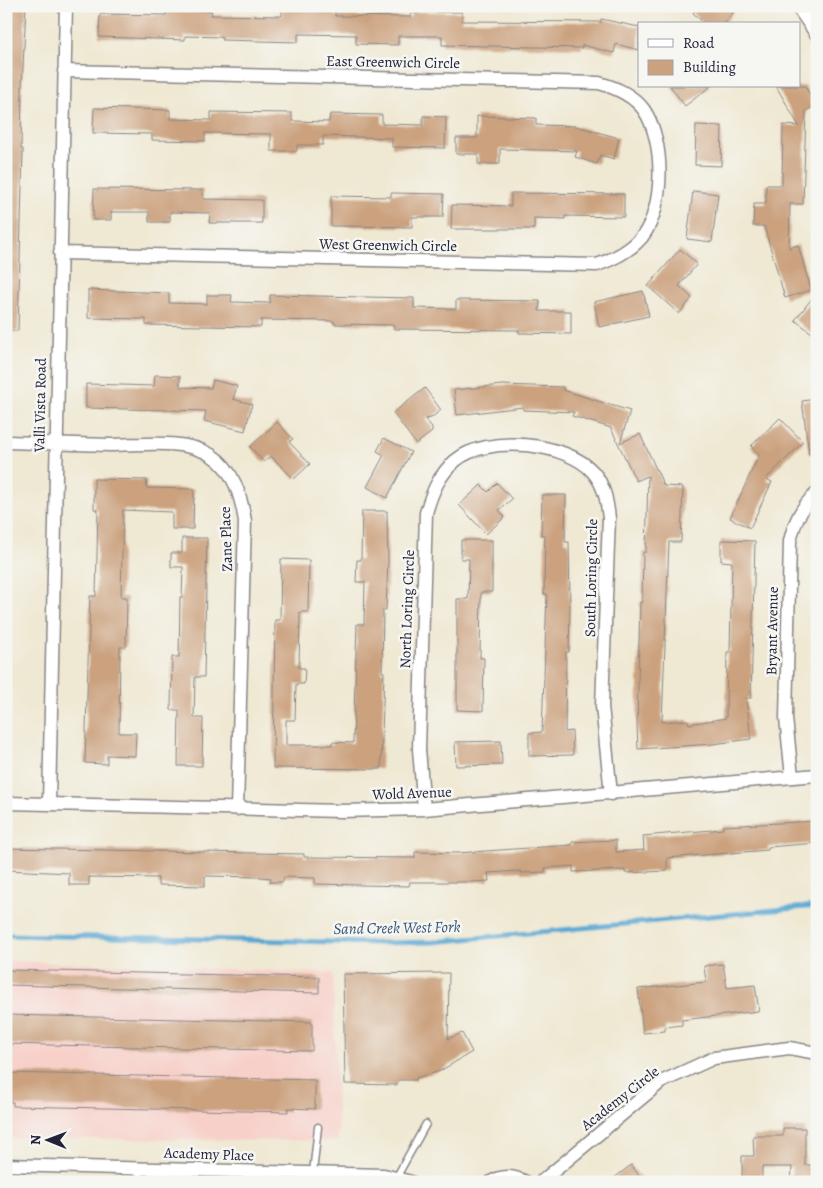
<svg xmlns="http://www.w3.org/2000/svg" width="823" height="1188" viewBox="0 0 823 1188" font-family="Alegreya,serif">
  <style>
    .built { fill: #f7d0c9 }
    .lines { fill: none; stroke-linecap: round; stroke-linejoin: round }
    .stream { stroke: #59a7d3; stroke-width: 5 }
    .building { fill: #cba17e }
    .lane-casing { stroke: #888586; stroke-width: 9 }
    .street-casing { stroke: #888586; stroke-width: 15 }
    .lane { stroke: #fff; stroke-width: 6 }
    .street { stroke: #fff; stroke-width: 12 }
    .labels { text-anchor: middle; stroke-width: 5; stroke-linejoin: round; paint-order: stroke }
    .street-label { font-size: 15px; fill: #22223b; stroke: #f6f6f2 }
    .water-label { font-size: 16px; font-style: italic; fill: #385778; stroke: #f6f6f2 }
  </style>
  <rect width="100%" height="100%" fill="#f6f6f2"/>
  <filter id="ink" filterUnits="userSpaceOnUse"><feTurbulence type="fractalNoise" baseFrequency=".02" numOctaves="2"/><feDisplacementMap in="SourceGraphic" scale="10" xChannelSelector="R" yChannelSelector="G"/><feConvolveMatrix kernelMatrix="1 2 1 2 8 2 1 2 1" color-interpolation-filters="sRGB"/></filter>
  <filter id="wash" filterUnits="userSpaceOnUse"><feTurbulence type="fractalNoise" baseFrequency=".0096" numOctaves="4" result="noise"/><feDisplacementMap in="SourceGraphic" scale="20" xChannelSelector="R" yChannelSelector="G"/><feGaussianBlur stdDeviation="1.12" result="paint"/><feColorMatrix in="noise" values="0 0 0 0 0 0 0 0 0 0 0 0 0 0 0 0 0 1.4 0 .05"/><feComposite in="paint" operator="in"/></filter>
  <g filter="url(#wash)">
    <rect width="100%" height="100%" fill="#efe8d2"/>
    <path class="built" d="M6,961L333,973L338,1141L6,1138Z"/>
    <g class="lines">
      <path class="stream" d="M6,935L382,943L433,942L817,906"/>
    </g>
    <g id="blocks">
      <path class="building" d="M6,6H26L22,87L21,149H23L18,331H6Z
        M282,6H299L298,10L335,11V16L411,17V12H462V21L601,22V19L639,27V50L616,44L614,53L582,45V48L442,45V36H398V45L356,44V35L298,34V42L222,40V37L185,36V40L99,37L100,14L166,15V9L212,11L211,15L282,16Z
        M698,6H738L724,24H705L693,13Z
        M670,86H711L685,106Z
        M776,86H805L816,105L806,111L803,204H790L789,248L798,245L811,290L785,298L764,226H753L754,204H766V185H782L783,125L799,126Z
        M94,108L170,110V119L211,120V112L292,113V121L329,122L330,114L382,115V124L423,125V116L446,117L445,148L392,147V138L323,136V145H297V151H271V134L205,133V141L152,140V134L93,133Z
        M477,116L536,118V125L576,126L619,138L614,159L600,155L597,164L575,157L577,151L500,149V164H478V154H456V138H477Z
        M696,125L722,126L721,166L695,165Z
        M94,189L203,190V199L262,200V223H209L210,213L170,212V222H149V212H111V220H93Z
        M693,191L718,194L712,242L687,239Z
        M391,193L444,194L443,217H412V227L331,226V196L391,197Z
        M511,193L624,194V217L565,216V219L534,218V229H451L452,205L511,206Z
        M680,249L697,264L679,286L692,298L679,314L648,286Z
        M88,290L169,293V303L207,304V295H232L231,302L270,303V295L414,298V308L456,309V300L540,301L539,311H571V334L519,333V330L394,329V325L334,324V321L261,320V327L146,325V319L88,318Z
        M643,291L649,316L599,327L594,302Z
        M817,292V337L795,320Z
        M155,375L180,376V387L211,388L213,380L237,386L233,399L252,404L245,431L204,421L206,411L86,408V384L154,386Z
        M502,385L563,387V390L630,411L620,443L640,434L664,486L683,487L681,542H669L662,722L688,720L689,724L726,718L727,652H730L732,562L721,561V540L755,541L751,698H746L751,739L713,744L638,749L637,724L640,602H642L643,552H646L648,476L636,481L611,428L572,416L574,412L523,410V407L457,415L454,390Z
        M425,388L441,410L431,418L425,419L432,427V432L416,444L393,413Z
        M817,399V454H809L802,401Z
        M780,418L803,442L766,479L772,482L750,528L730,518L759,455L751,446Z
        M277,422L293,439L289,442L310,464L294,479L271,456L264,462L250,447Z
        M384,438L411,452L387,498L367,487L384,455L377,451Z
        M94,479L147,480L146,488L194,489L193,529H172V512L123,510L121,597H127L126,647H120L119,733H136L135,756L107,755V764L85,763L90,596H96L98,510L94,509Z
        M497,483L512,499L499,510L505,517L486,534L459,505L481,485L488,492Z
        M542,495H566L565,542H569L570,607L569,652H566L565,732L572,731L573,755L529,756V733L542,732L547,594H544L545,535H541Z
        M362,511H387L388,561L386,610H383L382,672H384L381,769L273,768L275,620H280L281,559L309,560L308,612H300L299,668H305L304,684H296L295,720H286V745H332V742L353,743L357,624H364L365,582H356L357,560H361Z
        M182,538H207L204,677H195L194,718H203L202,766H178L179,710H171L172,657H179L180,597H182L183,567H171V553H182Z
        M461,540H492V592H481L480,658H484L483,711L457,710V599H468L469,559H461Z
        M501,741L502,765L456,766L455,742Z
        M817,821V843L768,847V850L667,858V871L625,873V870L573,872V866L545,868V872L521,873V871L488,873L489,881L473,882H410L409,886L315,884V878L284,877L283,882H270L271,878L260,877L205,876V886L158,885V878L89,877V885H69V873L6,870V848L304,854V857L415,858V852L457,853L572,845V842L616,840V852L644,850L643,836L723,829V826Z
        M723,964L727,988L755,985L759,1011L682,1020V1025L665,1027V1031L643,1033L638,989L706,982L704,966Z
        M6,970L319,977V993L6,985Z
        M449,973L448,1039L462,1033L472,1052L440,1071L416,1078V1080H398L397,1085L345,1084L343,974Z
        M6,1015L312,1022V1051L6,1044Z
        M6,1073L315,1080V1109L288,1108V1112L13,1106V1102H6Z
        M783,1128H805V1165H817V1182H791L792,1167H762V1178H742V1156H754L753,1136H783Z
        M631,1165L644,1182H609Z"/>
    </g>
  </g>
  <g filter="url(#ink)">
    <use href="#blocks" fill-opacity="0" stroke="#888586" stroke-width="1"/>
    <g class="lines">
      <g class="lane-casing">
        <path id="lane" d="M396,1178L426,1124
          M138,1182L141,1169
          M312,1182L318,1127"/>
      </g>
      <g class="street-casing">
        <path id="street" d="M797,6L817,35
          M60,253L597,265C614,259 630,251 642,237C665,208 665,141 644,110C633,95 617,88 599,83L64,71
          M6,442C41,443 75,444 110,445C141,445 183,438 211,455C234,469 241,497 245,521L237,809
          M792,777L786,718L790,541C794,523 801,506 817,493
          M6,803L341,811L424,809L817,775
          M49,804L66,6
          M424,809L419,749L426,513C432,492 439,475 455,461C486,434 567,442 593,472C605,486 607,502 609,518L602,706L611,794
          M6,1165L384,1175L411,1182
          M491,1182C503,1174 514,1176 526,1182
          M541,1182L661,1082L714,1058L789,1048L817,1053"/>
      </g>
      <use href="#lane" class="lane"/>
      <use href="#street" class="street"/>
    </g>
  </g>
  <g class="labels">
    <g class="street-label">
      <text transform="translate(393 62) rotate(1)" y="5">East Greenwich Circle</text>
      <text transform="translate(388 245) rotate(1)" y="5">West Greenwich Circle</text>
      <text transform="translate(40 405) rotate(-89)" y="5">Valli Vista Road</text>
      <text transform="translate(226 539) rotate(-92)" y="5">Zane Place</text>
      <text transform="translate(591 578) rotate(-89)" y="5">South Loring Circle</text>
      <text transform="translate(407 609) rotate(-88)" y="5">North Loring Circle</text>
      <text transform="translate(772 631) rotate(-89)" y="5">Bryant Avenue</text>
      <text transform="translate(412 793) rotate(-2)" y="5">Wold Avenue</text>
      <text transform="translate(620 1098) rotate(-38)" y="5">Academy Circle</text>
      <text transform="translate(209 1154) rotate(2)" y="5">Academy Place</text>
    </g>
    <g class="water-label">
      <text transform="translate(397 927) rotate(-1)" y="6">Sand Creek West Fork</text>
    </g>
  </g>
  <rect width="823" height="1188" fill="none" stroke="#f6f6f2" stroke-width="25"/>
  <rect x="638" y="22" width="162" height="65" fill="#f6f6f2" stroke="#a1a1a9"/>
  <rect x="648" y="39" width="25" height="8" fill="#ffffff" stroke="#a1a1a9"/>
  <text x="683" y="48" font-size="15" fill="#22223b">Road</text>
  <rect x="648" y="60" width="25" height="15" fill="#cba17e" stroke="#a1a1a9"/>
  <text x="683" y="72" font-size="15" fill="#22223b">Building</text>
  <g transform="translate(48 1140) rotate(271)" stroke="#f6f6f2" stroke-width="4" paint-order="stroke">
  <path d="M0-4L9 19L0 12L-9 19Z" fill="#22223b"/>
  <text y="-8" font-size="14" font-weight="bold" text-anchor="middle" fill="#22223b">N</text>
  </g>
</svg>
